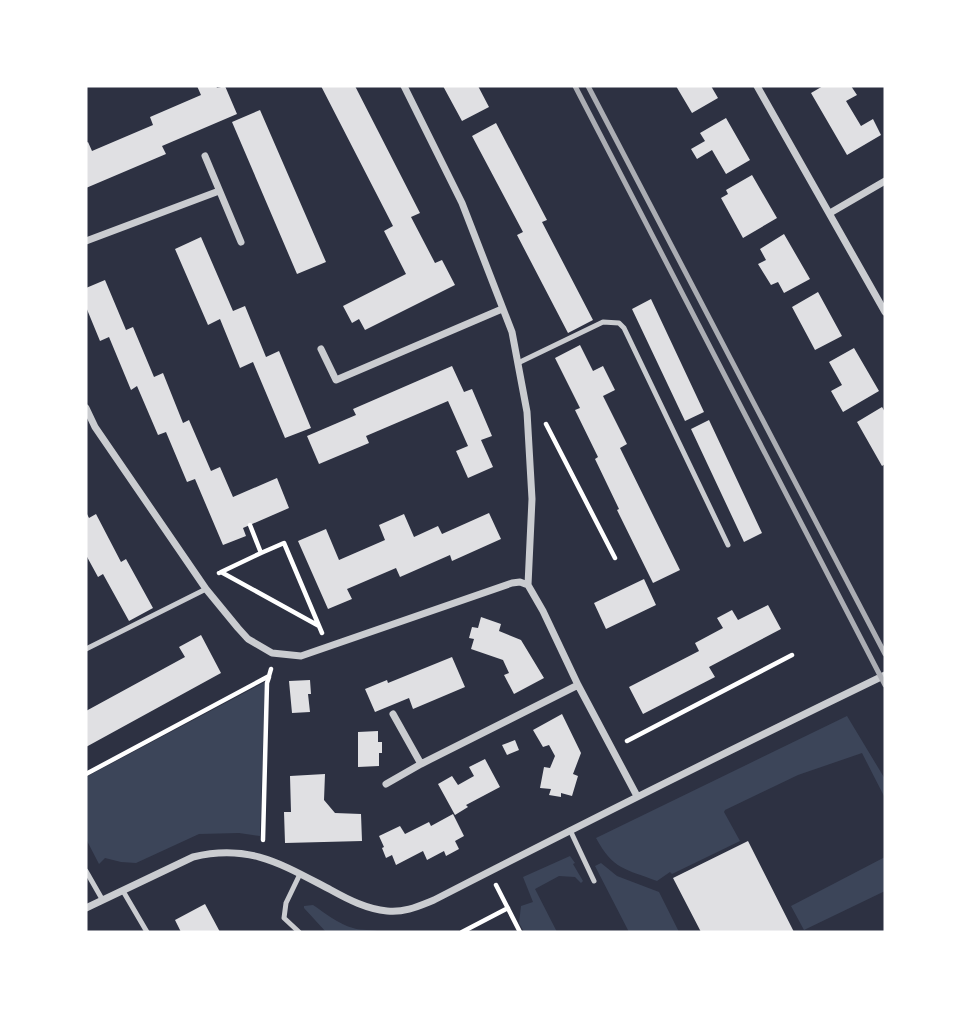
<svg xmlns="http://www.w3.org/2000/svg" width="971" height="1018" viewBox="0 0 971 1018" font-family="'Roboto Condensed',sans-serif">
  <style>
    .green { fill: #3c4559 }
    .building { fill: #e0e0e3 }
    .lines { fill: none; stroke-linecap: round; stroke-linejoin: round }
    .path { stroke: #fff; stroke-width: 4.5 }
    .service { stroke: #caccd0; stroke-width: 5 }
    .minor { stroke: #caccd0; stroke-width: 7 }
    .rail { stroke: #abadb3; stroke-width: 5 }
  </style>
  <rect width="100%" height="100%" fill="#2d3142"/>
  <path class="green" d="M265,682L260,836L239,833L199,834L136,863L121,862L105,858L99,864L86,839V777Z
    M847,716L885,779V798L862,753L798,775L725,810L724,812L740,841L672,874L670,872L657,881C626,869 613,870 596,838Z
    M570,856L575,863L573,864L583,881L581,883L575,877L559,876L535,889L557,932H524L519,923L521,906L533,902L523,877Z
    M885,857V891L804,930L791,906Z
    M601,863L617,876L659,892L679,932H629L595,866Z
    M313,905C325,913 338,924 353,928C362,931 372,929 381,932H326L304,908V906Z"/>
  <path class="building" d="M197,86H216L217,88L225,86L237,114L162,146L166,154L86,188V143L88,142L92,151L153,125L150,117L201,95Z
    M321,86H355L420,213L411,217L435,263L442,260L455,285L365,330L359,319L352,323L343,306L406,274L384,231L393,226Z
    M443,86H478L489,107L462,121Z
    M676,86H711L718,98L692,113Z
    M823,86H851L857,95L846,101L861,126L873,119L881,135L847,155L811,93Z
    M260,110L326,262L297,274L232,122Z
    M726,118L750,160L726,174L712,150L697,159L691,149L705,141L700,133Z
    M496,123L547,220L542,222L593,320L568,333L517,235L523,232L472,136Z
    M752,175L777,218L743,238L721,198L728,194L726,190Z
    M784,234L810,279L784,293L778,282L771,285L758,264L766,260L760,249Z
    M201,237L233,311L245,306L266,357L279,351L311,428L285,438L253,362L240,368L220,319L208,325L175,249Z
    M105,280L126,330L133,327L154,377L163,373L183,423L189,420L211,471L220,467L233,497L277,478L289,508L243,528L246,536L223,545L195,479L187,482L166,432L158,435L137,386L131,390L109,337L100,341L86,307V288Z
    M818,292L842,336L815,350L792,307Z
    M651,299L704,412L685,421L632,309Z
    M580,345L593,371L603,366L615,390L603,396L627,444L620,448L680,570L653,583L617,510L619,509L595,459L598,457L575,410L580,408L555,358Z
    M854,348L879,391L843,412L831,391L842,385L829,362Z
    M452,366L464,392L472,389L492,436L481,440L493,467L468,478L456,451L468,446L448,401L366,436L369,443L319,464L307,436L356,415L353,409Z
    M882,407L885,412V464L882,466L857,422Z
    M709,420L762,533L744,542L691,429Z
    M86,512L89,518L96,514L121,562L126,559L153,608L129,621L103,574L98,577L86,555Z
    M489,513L501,539L452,561L450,555L400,577L396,568L347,589L352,599L328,609L298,541L326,529L339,560L385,540L379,525L404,514L414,537L438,526L442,534Z
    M644,579L656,605L606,629L594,603Z
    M768,605L781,629L709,667L715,677L643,714L629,687L699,651L695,643L723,628L717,618L732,610L738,620Z
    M481,617L501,624L499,631L521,640L544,678L514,694L504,675L509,673L503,660L471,649L474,639L469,638L472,627L478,628Z
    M201,635L221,673L86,747V711L185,657L179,647Z
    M452,657L465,687L413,709L409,698L375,712L365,689L387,680L388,683Z
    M310,680L311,694H308L310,712L292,713L289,681Z
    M562,714L581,753L573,774L578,776L572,796L561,793V797L549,795L551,789L540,788L544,767L550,768L555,756L549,745L543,747L533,730Z
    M378,731V742H382V753H379V766L358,767V732Z
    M515,740L519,750L507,755L502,745Z
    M485,759L500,787L466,805L468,807L455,815L438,784L452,776L458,785L474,776L469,767Z
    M325,774L324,800L335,813L361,814L362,841L285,843L284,812H291L290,776Z
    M453,814L464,836L455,841L459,849L446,856L444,851L427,860L423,851L396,865L392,855L386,858L382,848L384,847L379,836L400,826L405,834L429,822L431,826Z
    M748,841L794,932H701L673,878Z
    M205,904L220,932H181L175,920Z"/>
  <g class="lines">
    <path class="path" d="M546,424L615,558
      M250,525L261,553L284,543L322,633
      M221,572L319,626
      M219,573L261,553
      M627,741L792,655
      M86,774L269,676L271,669
      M263,840L267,683L269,677
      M496,885L520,932
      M462,932L508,908"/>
    <path class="service" d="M518,363L603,322L619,323L624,328L728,545
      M86,649L206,589
      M570,830L594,881
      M86,871L102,899
      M123,891L147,932
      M299,932L284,918L286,903L300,874"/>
    <path class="minor" d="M404,86L462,203L512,332L527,412L532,499L528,585L543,611L578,685L637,796
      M757,86L885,312
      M205,156L241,242
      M830,213L885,181
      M86,241L219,191
      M321,349L336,380L502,309
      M86,408L95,427L206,589L238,628L248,639L272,653L301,656L512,583L520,582L528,585
      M393,714L421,764
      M386,784L421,764L578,685
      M86,908L193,857C250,843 283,865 331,890C349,900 367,909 387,911C404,913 419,906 434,900C584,823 734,748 885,675"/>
    <path class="rail" d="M575,86L885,685
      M588,86L885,654"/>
  </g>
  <rect width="971" height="1018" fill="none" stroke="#ffffff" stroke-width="175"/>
</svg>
